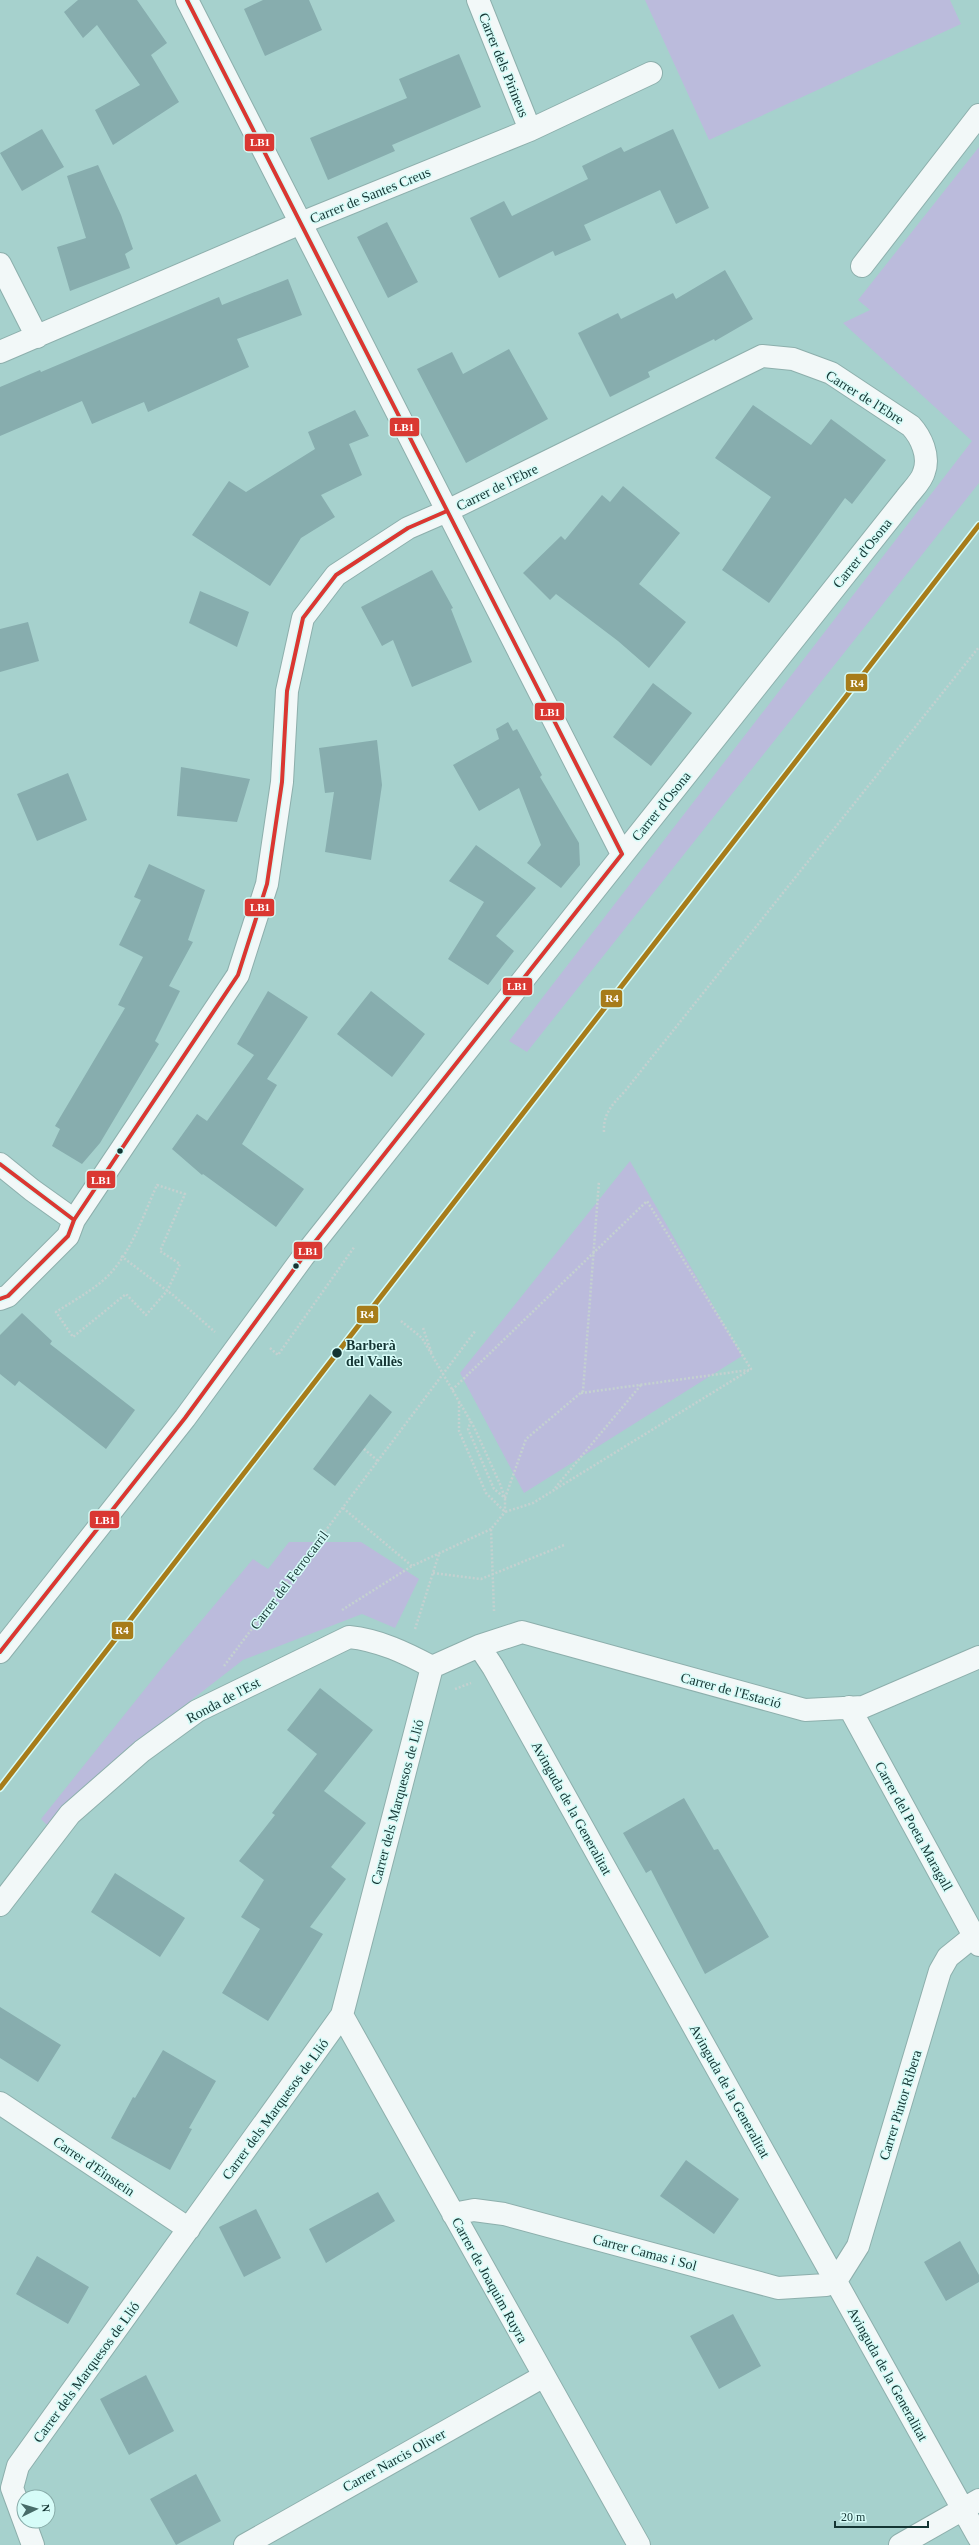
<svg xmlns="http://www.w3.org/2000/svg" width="979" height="2545" viewBox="0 0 979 2545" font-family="Georgia,serif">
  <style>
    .green { fill: #bbbbdc }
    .building { fill: #87adae }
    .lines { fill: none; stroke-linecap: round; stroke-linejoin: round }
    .street-casing { stroke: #8dafac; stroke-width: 24 }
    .path { stroke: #c4d1d0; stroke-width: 2.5; stroke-dasharray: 2 2; stroke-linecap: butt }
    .street { stroke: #f2f8f8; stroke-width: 22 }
    .bus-1-casing { stroke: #d6fcf8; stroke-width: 7 }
    .bus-1 { stroke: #da3832; stroke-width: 4 }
    .rail-1-casing { stroke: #d6fcf8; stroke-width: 8 }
    .rail-1 { stroke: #a77c1a; stroke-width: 5 }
    .bus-dot { fill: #143533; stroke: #d6fcf8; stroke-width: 1.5 }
    .labels { text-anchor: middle; stroke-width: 3; stroke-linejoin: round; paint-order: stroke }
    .street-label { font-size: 14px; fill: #143533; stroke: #d6fcf8 }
    .stop-label { font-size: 14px; font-weight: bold; fill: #143533; stroke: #d6fcf8; text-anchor: start }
    .line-badge { stroke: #d6fcf8; stroke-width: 1.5 }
    .badge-label { font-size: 11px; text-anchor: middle; font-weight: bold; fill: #fff }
  </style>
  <rect width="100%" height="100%" fill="#a6d1cd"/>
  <path class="green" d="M645,0H950L961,24L709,140Z
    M979,147V483L527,1052L509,1041L972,441L843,323L870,310L858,300Z
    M630,1161L742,1356L524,1493L460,1373Z
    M289,1542H361L419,1579L395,1628L362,1614L243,1660L123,1753L50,1828L41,1819L165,1664L253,1559L268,1569Z"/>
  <path class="building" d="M78,0H137L167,43L151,55L179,102L113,145L95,110L140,85L97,25L83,38L64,12Z
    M263,0H309L322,30L265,56L244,9Z
    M459,54L481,107L392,145L395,151L328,180L310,138L407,98L399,79Z
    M42,129L64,167L22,191L0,153Z
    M673,129L709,208L676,224L660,190L584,225L591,240L555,256L553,251L499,278L470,218L504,201L512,216L588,179L582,166L621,147L624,152Z
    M98,165L121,215L133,249L125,254L130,268L70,291L57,247L86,238L67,176Z
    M387,222L418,282L388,298L357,237Z
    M725,270L753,319L715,341L714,339L648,372L650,377L610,397L578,333L618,313L621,319L673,293L676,299Z
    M288,279L302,315L237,339L249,367L148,412L144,402L92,424L82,401L0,436V387L40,370L41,372L219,297L222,305Z
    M509,349L548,419L466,463L417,369L452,352L463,374Z
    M753,405L811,445L831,419L886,460L852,504L845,498L769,603L722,570L771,497L715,458Z
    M355,410L369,436L349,444L362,475L321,495L335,517L301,538L270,586L192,535L229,481L246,492L315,449L308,432Z
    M623,486L680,533L639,584L686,622L649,668L618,641L556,594L550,600L523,573L561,536L565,540L602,495L610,502Z
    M432,570L453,608L451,609L472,662L412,687L393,640L382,646L361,607Z
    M200,591L249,612L237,647L189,623Z
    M28,622L39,661L0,672V629Z
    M653,683L692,713L651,766L613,737Z
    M508,722L513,731L517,729L542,775L540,777L579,843L580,865L561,888L527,863L541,845L519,788L479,811L453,765L499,739L496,729Z
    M377,740L382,785L371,860L325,852L334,792L325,793L319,748Z
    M181,767L250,779L237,822L177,816Z
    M68,773L87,820L37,841L17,794Z
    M476,845L536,888L496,936L514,951L488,985L448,959L484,902L449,881Z
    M149,864L205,890L188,940L193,942L169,986L180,991L155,1041L159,1044L100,1143L82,1164L52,1146L60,1129L55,1126L125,1008L118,1005L143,957L119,945L141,900L134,897Z
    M268,991L308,1017L267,1079L277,1085L242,1144L304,1189L276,1227L203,1174L202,1175L172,1149L197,1114L207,1121L254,1055L237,1044Z
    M371,991L425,1034L392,1077L337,1034Z
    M22,1313L52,1341L50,1344L135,1410L106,1449L19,1381L15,1386L0,1374V1335Z
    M370,1394L392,1412L335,1486L313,1469Z
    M320,1688L373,1730L324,1791L366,1823L331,1867L346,1879L310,1927L323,1934L268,2021L222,1993L260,1929L241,1917L264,1880L239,1861L275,1815L272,1813L317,1754L287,1730Z
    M684,1798L714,1850L718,1849L769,1937L705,1974L651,1870L646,1873L623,1833Z
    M115,1873L185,1918L160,1957L91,1912Z
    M0,2007L61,2045L38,2082L0,2058Z
    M163,2050L216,2081L189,2128L192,2129L170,2170L111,2138L133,2097L135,2098Z
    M686,2160L739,2199L714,2234L660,2196Z
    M378,2192L395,2221L326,2263L309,2229Z
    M256,2209L281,2258L244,2277L219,2227Z
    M960,2241L979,2275V2282L946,2301L924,2262Z
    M37,2256L89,2287L68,2324L16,2294Z
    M733,2314L761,2366L719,2389L690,2336Z
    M146,2375L174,2431L129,2455L100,2399Z
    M196,2474L221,2521L176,2545L150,2499Z"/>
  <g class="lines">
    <g class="street-casing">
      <path id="street" d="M187,0L622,854
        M478,0L530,130
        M0,264L37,337
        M862,266L979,115
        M0,352L301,223L530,130L651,73
        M0,1164L32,1190L74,1220
        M0,1299L8,1296L68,1236L74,1220L238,975L267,884L282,782L287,691L303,618L336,575L408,528L447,511L762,356L793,359L831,373L911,426C921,437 930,456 924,472C922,481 911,491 906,498L303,1257L185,1418L0,1652
        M479,1646L493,1667L979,2538
        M432,1667L479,1646L522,1632L805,1710L863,1707L979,1657
        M849,1707L979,1945
        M0,1905L70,1814L142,1751L197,1711L349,1637C379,1640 406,1653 432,1667
        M342,2015L639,2545
        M0,2103L189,2229
        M453,2214L474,2210L504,2214L778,2288L826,2285L836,2281L858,2246L940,1971L948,1957L974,1936
        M12,2488L18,2466L342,2015L432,1667
        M12,2488L33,2545
        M245,2545L544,2376
        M900,2545L979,2500"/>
    </g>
    <path class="path" d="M604,1132C603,1113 613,1104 625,1091L979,647
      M157,1185L185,1194L160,1251L180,1264L167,1291L146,1315L126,1294L73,1337L56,1312C70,1303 86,1294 100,1283C129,1260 142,1218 157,1185Z
      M121,1256L173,1295L215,1332
      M401,1321L422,1338L474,1427L500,1484L505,1498V1512L491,1529L494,1611
      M423,1328L432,1354
      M270,1348L278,1355L355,1246
      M452,1390L647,1201L751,1369L533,1503L505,1512L486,1493L459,1431V1400
      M581,1393L749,1370
      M471,1421L468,1429L494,1489L505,1498L526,1439L583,1391L599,1181
      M364,1449L378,1461
      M555,1488L641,1385
      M343,1508L412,1566
      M433,1573L481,1579L564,1545
      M342,1610L412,1566L491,1529
      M415,1629L439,1554
      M224,1666L476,1330
      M455,1689L471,1683"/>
    <use href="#street" class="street"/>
    <g class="bus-1-casing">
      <path id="bus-1" d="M187,0L622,854
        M0,1164L74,1220
        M0,1299L8,1296L68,1236L74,1220L238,975L267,884L282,782L287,691L303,618L336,575L408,528L447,511
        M0,1652L185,1418L303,1257L622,854"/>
    </g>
    <use href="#bus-1" class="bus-1"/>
    <g class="rail-1-casing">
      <path id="rail-1" d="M0,1788L979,525"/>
    </g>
    <use href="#rail-1" class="rail-1"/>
  </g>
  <g class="bus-dot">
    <circle cx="120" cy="1151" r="3.5"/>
    <circle cx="296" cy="1266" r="3.5"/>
    <circle cx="337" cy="1353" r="5.5"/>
  </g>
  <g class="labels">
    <g class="street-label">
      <text transform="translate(504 65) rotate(68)" y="5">Carrer dels Pirineus</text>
      <text transform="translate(370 195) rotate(-22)" y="5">Carrer de Santes Creus</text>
      <text transform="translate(865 397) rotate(32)" y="5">Carrer de l'Ebre</text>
      <text transform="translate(497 487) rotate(-26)" y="5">Carrer de l'Ebre</text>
      <text transform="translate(862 553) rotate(-51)" y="5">Carrer d'Osona</text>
      <text transform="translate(661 806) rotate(-51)" y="5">Carrer d'Osona</text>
      <text transform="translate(289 1580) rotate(-53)" y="5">Carrer del Ferrocarril</text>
      <text transform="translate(731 1690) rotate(15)" y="5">Carrer de l'Estació</text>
      <text transform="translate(223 1700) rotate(-28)" y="5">Ronda de l'Est</text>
      <text transform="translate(397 1802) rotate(-75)" y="5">Carrer dels Marquesos de Llió</text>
      <text transform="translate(572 1808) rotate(61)" y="5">Avinguda de la Generalitat</text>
      <text transform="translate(914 1826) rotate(61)" y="5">Carrer del Poeta Maragall</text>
      <text transform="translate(730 2091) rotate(61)" y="5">Avinguda de la Generalitat</text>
      <text transform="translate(900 2105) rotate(-73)" y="5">Carrer Pintor Ribera</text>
      <text transform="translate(275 2109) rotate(-54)" y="5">Carrer dels Marquesos de Llió</text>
      <text transform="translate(94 2166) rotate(34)" y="5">Carrer d'Einstein</text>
      <text transform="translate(645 2252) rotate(15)" y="5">Carrer Camas i Sol</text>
      <text transform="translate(490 2280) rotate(61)" y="5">Carrer de Joaquim Ruyra</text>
      <text transform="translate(86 2372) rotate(-54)" y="5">Carrer dels Marquesos de Llió</text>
      <text transform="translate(888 2374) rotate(61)" y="5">Avinguda de la Generalitat</text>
      <text transform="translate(394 2460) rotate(-29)" y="5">Carrer Narcis Oliver</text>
    </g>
    <g class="stop-label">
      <text x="346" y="1350">Barberà<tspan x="346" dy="16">del Vallès</tspan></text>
    </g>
  </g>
  <g class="line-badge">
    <rect x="244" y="133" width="31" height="19" rx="4" fill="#da3832"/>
    <rect x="389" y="417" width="31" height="20" rx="4" fill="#da3832"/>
    <rect x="845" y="673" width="23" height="19" rx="4" fill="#a77c1a"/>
    <rect x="534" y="702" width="31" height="19" rx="4" fill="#da3832"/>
    <rect x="244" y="898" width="31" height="19" rx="4" fill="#da3832"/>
    <rect x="502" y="977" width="31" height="19" rx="4" fill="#da3832"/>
    <rect x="600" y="989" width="23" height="19" rx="4" fill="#a77c1a"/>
    <rect x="86" y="1170" width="30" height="19" rx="4" fill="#da3832"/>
    <rect x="293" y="1241" width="30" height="19" rx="4" fill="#da3832"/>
    <rect x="356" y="1305" width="23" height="19" rx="4" fill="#a77c1a"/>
    <rect x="89" y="1510" width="31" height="19" rx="4" fill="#da3832"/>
    <rect x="111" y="1621" width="23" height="19" rx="4" fill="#a77c1a"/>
  </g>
  <g class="badge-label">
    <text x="260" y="146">LB1</text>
    <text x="404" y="431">LB1</text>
    <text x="857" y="687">R4</text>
    <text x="550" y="716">LB1</text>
    <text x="260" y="911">LB1</text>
    <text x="517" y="990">LB1</text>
    <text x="612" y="1002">R4</text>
    <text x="101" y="1184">LB1</text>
    <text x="308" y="1255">LB1</text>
    <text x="367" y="1318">R4</text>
    <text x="105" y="1524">LB1</text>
    <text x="122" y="1634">R4</text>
  </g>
  <g transform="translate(36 2509) rotate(85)"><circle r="19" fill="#d6fcf8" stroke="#88aca9"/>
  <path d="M0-3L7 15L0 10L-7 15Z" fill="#476c69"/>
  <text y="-6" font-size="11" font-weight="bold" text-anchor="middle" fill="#143533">N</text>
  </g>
  <path d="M835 2521v6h93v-6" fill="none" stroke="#143533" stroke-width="2"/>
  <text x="841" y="2521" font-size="12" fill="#143533" stroke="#d6fcf8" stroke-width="3" paint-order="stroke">20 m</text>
</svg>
